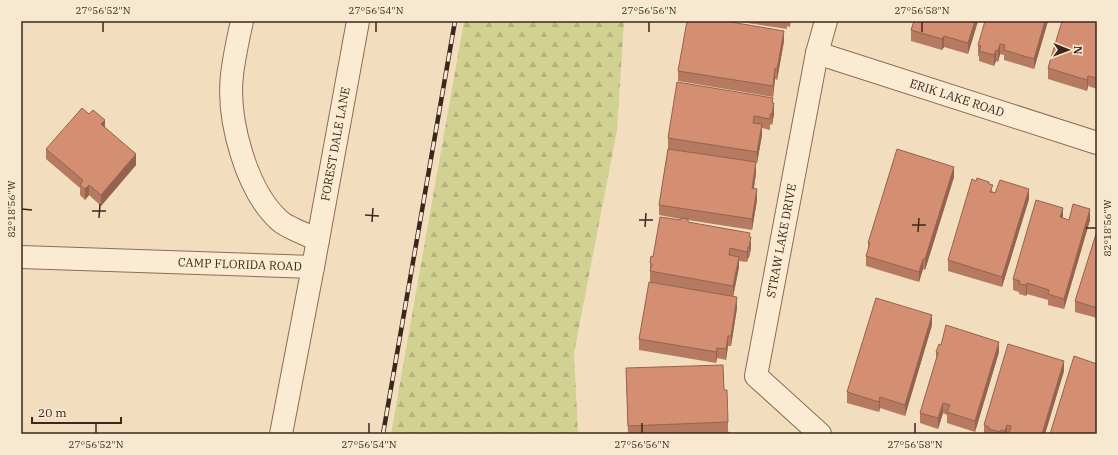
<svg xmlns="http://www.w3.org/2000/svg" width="1118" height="455" viewBox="0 0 1118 455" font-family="'IBM Plex Serif',serif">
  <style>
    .forest { fill: url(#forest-firs) }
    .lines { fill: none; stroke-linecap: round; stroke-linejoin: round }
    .minor-casing { stroke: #8d6c56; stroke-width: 24 }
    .minor { stroke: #fcebd3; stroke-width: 22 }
    .rail-casing { stroke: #3b271c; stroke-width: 4.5 }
    .rail { stroke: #f9e8d0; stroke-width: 3; stroke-dasharray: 9; stroke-linecap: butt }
    .wall { fill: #b67a61 }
    .shaded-wall { fill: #94634f }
    .building { fill: #d48e71; stroke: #94634f }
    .ticks { fill: none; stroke: #3b271c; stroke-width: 1.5 }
    .labels { text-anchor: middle; stroke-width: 4; stroke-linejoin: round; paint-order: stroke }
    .street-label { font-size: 12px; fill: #3b271c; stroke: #f9e8d0 }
    .neatline { fill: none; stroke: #3b271c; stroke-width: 1.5 }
    .ticks-label { font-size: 10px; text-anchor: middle; fill: #3b271c }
  </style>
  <defs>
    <pattern id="forest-firs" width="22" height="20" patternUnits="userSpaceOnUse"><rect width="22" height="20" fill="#d1d192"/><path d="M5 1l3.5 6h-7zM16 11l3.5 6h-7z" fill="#b4b37d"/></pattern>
  </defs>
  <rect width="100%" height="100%" fill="#f2ddbf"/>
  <path class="forest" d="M464,21H624L617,130L574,353L578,434H391Z"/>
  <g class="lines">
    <g class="minor-casing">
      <g id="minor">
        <path d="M242,21C238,39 234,57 232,75C227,119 246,191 280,221C288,228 308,235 318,240"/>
        <path id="s1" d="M817,53L1097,143"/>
        <path id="s2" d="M21,257L313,267"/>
        <path id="s3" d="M281,434L313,267L358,21"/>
        <path id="s4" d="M820,434L756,376L817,53L826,21"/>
      </g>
    </g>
    <use href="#minor" class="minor"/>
    <g class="rail-casing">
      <path id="rail" d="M383,434L455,21"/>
    </g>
    <use href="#rail" class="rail"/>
  </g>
  <path class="wall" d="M734,21H791L790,27L787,26V29Z
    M914,21H978L968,54L944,47L942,50L911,41V30Z
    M1048,21L1034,69L1004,60V55L1000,54L998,62L996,61L994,66L979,61V56H978V45Z
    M1097,21V89L1088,86L1087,91L1048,79V68Z
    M784,41L777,80L775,79L773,97L678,81V71Z
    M773,103L774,114L772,125L770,124V130L762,128V135L757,163H756V173L754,189L757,200L752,230L688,220V222L750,237L751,248L749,258H748L747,262L739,261V267L733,297L737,308L731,346H728L726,360L717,358L716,363L639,350V339L690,289L650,282V263L653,257L681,220V219L659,215V205L668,148V138Z
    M105,128L136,165L101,206L89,195L85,200L80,195V188L46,159V149Z
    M954,177L925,270L923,269L919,282L866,266V256L868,252V243Z
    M989,184L993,192L1029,199L1002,287L948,271V260Z
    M1069,220H1090L1064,309L1048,305V300L1027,294L1026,296L1019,294V292L1013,290V279Z
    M1097,231V318L1075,312V301Z
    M932,325L905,416L880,408L879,412L847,403V392Z
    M936,352H999L975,432L947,423V415L943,413L938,429L920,423V413L936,360Z
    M626,368L728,422V432L726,433L701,434H628Z
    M1064,371L1045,434H984V425Z"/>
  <path class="shaded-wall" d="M975,21H978L968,54V43Z
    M1045,21H1048L1034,69V59Z
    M784,31V41L777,80V69Z
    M944,36V47L942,50V39Z
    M1000,44V54L998,62V51Z
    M996,50V61L994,66V55Z
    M775,68V79L773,97V86Z
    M1088,76V86L1087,91V80Z
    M774,103V114L772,125V114Z
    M105,120V131L101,124Z
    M762,124V135L757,163V152Z
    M136,154V165L101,206V195Z
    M756,162V173L752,199V188Z
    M954,167V177L925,270V259Z
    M89,185V195L85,200V189Z
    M757,189V200L752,230V219Z
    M1029,189V199L1002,287V277Z
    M1063,208V219L1060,217Z
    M1090,209V220L1064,309V299Z
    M750,233V244L751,237V248L749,258Z
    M748,247V258L747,262V252Z
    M739,257V267L733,297V286Z
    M923,259V269L919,282V272Z
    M1027,283V294L1026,296V285Z
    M737,297V308L731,346V336Z
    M932,315V325L905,416V405Z
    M728,336V346L726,360V349Z
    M999,342V352L975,432V421Z
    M717,348V358L716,363V352Z
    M1064,361V371L1045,434H1042Z
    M880,397V408L879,412V402Z
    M943,403V413L938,429V418Z
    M1007,425V434H1005V431Z"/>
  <path class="building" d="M687,21H725L784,31L777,69L775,68L773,86L678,71Z
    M914,21H975L968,43L944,36L942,39L911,30Z
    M985,21H1045L1034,59L1004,50L1005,45L1000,44L998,51L996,50L994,55L979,51L981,46L978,45Z
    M1062,21H1097V78L1088,76L1087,80L1048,68Z
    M677,82L773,98L772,103H774L772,114H770V119L754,116L753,123L762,124L757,152L668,138Z
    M82,108L89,114L93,110L105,120L101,124L136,154L101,195L89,185L85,189L80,185L83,180L46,149Z
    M668,149L756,162L752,188L757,189L752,219L659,205Z
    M897,149L954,167L925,259H923L919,272L866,256L870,243H868Z
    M977,178L989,182V184L993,185L990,192L995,193L1000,180L1029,189L1002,277L948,260L972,179L976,181Z
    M1036,200L1063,208L1060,217L1069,220L1073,204L1090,209L1064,299L1048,294L1049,290L1027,283L1026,285L1019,284L1020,281L1013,279Z
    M660,217L681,220V218L688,219V222L750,233L749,237H751L749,247H748L747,252L730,248L729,255L739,257L733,286L650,271L652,264L650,263L651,256L653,257Z
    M1097,231V308L1075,301Z
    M649,282L737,297L731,336H728L726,349L717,348L716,352L639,339Z
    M876,298L932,315L905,405L880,397L879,402L847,392Z
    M946,325L999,342L975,421L947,412L950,405L943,403L938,418L920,413L938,353L936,352L939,344L941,345Z
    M1008,344L1064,361L1042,434H1009L1011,426L1007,425L1005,431L1001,430V432L989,429V427L984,425Z
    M1074,356L1097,364V434H1050Z
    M723,365L724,390H727L728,422L628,426L626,368Z
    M729,432L730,434H725Z"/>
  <path class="ticks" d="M103,32V22M376,32V22M649,32V22M922,32V22M22,209L32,210M92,211H106M365,215L379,216M99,218L100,204M639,220H653M372,222L373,208M912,225H926M645,227L646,213M1086,228H1096M918,232L919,218M96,433V423M369,433V423M642,433V423M915,433V423"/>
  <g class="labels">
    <g class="street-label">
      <text dy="4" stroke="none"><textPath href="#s1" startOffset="147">ERIK LAKE ROAD</textPath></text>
      <text dy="4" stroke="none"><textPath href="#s3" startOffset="295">FOREST DALE LANE</textPath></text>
      <text dy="4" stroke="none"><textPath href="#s4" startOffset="224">STRAW LAKE DRIVE</textPath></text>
      <text dy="4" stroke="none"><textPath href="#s2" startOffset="219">CAMP FLORIDA ROAD</textPath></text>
    </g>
  </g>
  <rect width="1118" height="455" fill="none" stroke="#f9e8d0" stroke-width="44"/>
  <g transform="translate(1068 50) rotate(91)" stroke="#f9e8d0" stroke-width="3" paint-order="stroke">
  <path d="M0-3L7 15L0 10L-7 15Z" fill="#3b271c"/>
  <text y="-6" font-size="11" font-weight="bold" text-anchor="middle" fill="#3b271c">N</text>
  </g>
  <path d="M32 417v6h89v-6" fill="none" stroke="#3b271c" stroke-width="2"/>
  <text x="38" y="417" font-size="12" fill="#3b271c" stroke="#f9e8d0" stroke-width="3" paint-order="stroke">20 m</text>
  <rect x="22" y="22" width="1074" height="411" class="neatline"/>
  <g class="ticks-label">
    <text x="103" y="14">27°56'52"N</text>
    <text x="376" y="14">27°56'54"N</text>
    <text x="649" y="14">27°56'56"N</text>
    <text x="922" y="14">27°56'58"N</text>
    <text transform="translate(11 209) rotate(-90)" y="4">82°18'56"W</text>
    <text transform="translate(1107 228) rotate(-90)" y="4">82°18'56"W</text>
    <text x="96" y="448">27°56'52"N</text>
    <text x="369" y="448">27°56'54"N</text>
    <text x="642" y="448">27°56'56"N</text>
    <text x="915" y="448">27°56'58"N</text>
  </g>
</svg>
